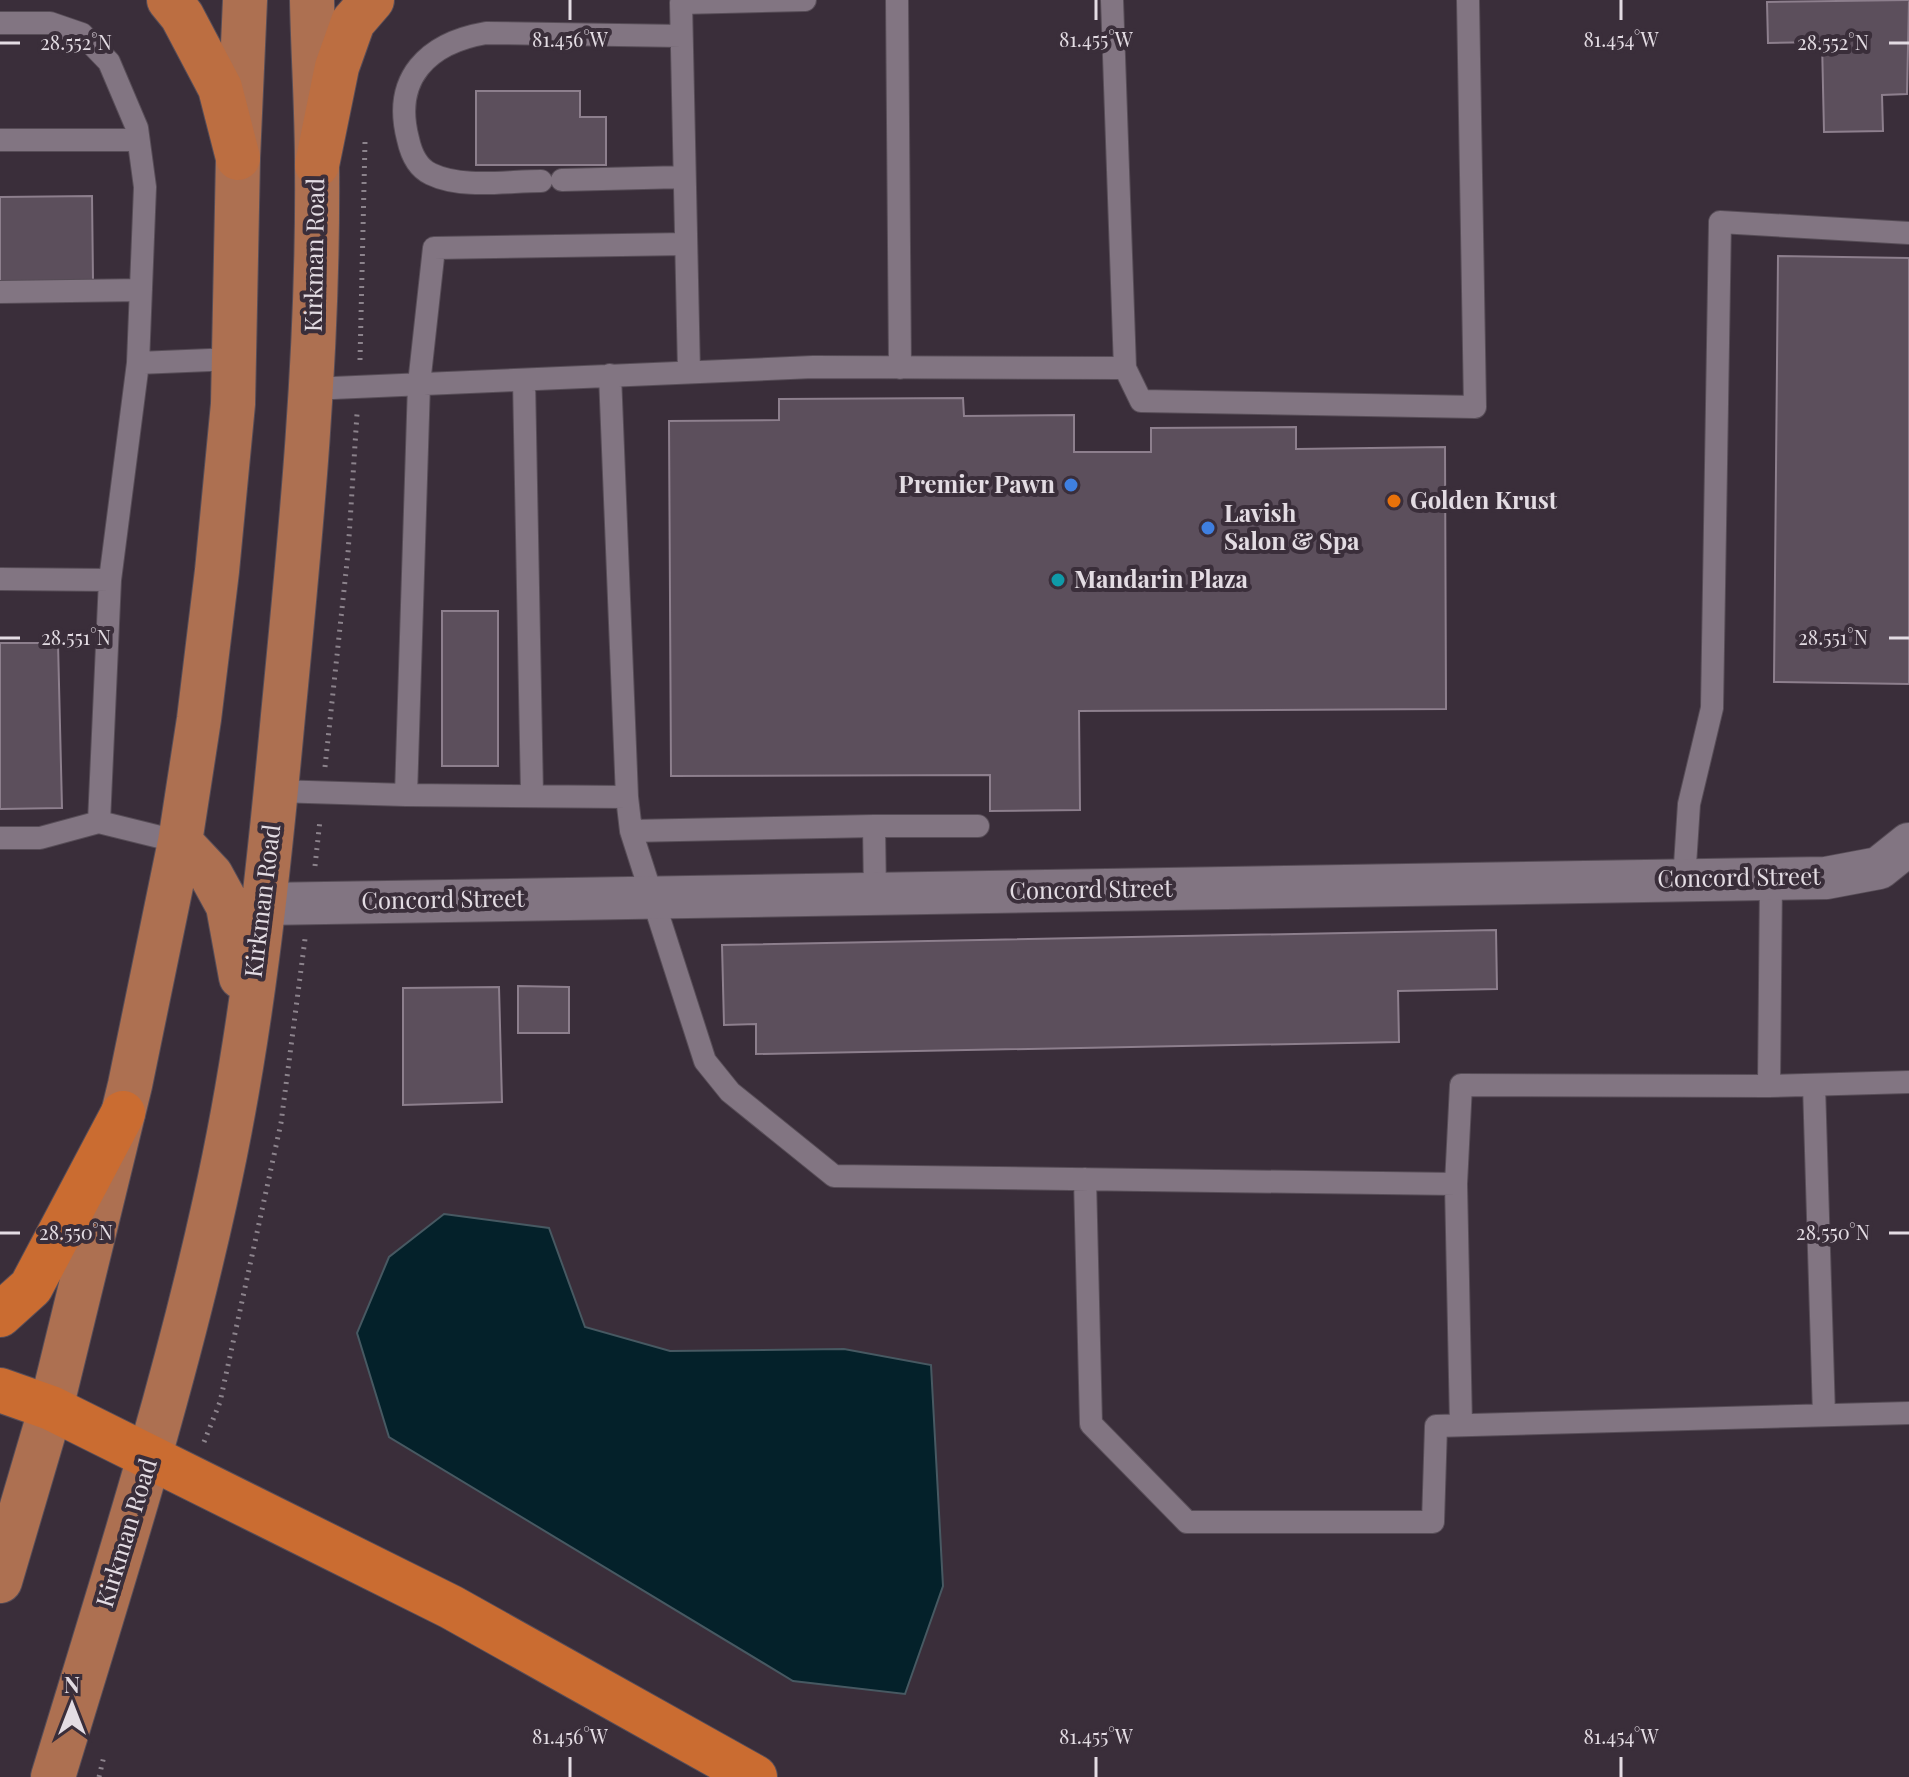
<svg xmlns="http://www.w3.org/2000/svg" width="1909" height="1777" viewBox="0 0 1909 1777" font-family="'Playfair Display',serif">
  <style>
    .water { fill: #04212a; stroke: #475962; stroke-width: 2 }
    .building { fill: #5c4f5c; stroke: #8d7f8d; stroke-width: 2 }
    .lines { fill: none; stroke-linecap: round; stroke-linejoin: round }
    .service-casing { stroke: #574d57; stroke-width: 24 }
    .minor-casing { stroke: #574d57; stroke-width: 44 }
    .primary-casing { stroke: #574d57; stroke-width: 46 }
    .trunk-casing { stroke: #574d57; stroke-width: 46 }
    .motorway-casing { stroke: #574d57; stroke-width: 46 }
    .path { stroke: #8c838c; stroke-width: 5; stroke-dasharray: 2 6; stroke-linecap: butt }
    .service { stroke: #827582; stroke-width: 22 }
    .minor { stroke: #827582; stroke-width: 42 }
    .primary { stroke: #ad7051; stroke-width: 44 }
    .trunk { stroke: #bc6e41; stroke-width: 44 }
    .motorway { stroke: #ca6c31; stroke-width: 44 }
    .ticks { fill: none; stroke: #e3dce3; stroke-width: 3 }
    .shop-dot { fill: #3f7fe0; stroke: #3a2e3a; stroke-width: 3 }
    .food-dot { fill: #e8710a; stroke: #3a2e3a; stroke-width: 3 }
    .culture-dot { fill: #0f9aa8; stroke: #3a2e3a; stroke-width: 3 }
    .labels { text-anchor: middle; stroke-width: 8; stroke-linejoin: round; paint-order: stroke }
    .street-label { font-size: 24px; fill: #e3dce3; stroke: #3a2e3a }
    .poi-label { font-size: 24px; font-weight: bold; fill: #e3dce3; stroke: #3a2e3a; text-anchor: start }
    .ticks-label { font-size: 20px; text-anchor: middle; fill: #e3dce3; stroke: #3a2e3a; stroke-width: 8; stroke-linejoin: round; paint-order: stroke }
  </style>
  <rect width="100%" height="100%" fill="#3a2e3a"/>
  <path class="water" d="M444,1214L549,1228L585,1327L670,1351L844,1349L931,1365L943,1586L905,1694L793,1681L389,1437L357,1333L389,1257Z"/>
  <path class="building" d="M1909,0L1907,94L1882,95L1883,131L1824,132L1822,42L1768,43L1767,2Z
    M476,91H580V117H606V165H476Z
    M92,196L93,281L0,282V197Z
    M1778,256L1909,258V684L1774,682Z
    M963,398L964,416L1074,415V452H1151V428L1296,427V449L1445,447L1446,709L1079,711L1080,810L990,811V775L671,776L669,421L779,420V399Z
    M442,611H498V766H442Z
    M0,643H58L62,808L0,809Z
    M1496,930L1497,989L1398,991L1399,1042L756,1054V1024L724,1025L722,945Z
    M518,986L569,987V1033H518Z
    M499,987L502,1102L403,1105V988Z"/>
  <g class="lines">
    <g class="service-casing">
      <path id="service" d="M897,0L900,368
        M1112,0L1125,368
        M0,23H50L82,34L109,62L137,128L145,187L138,363L110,580L0,579
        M0,140H138
        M562,180L684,177
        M541,181C507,181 462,189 431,174C418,168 411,153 408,139C392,78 428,43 486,33L681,36
        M0,292L141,290
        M138,363L234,359
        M689,372L681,3L805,0
        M610,375L627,797L631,831L705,1061L730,1092L834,1176L1456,1184L1461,1085L1769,1086L1909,1082
        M524,380L532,795
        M310,389L813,367L1125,368L1141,401L1475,407L1468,0
        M276,791L406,795
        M627,797L406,795L419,384L434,248L686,244
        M99,822L110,580
        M874,826L875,894
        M631,831L874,826H978
        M0,838H40L99,822L180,842
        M1684,880L1689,804L1712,708L1720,222L1909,233
        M1814,1085L1824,1415
        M1769,1086L1771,879
        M1085,1179L1091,1424L1187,1522H1433L1436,1426L1909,1413
        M1456,1184L1461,1425"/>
    </g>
    <g class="minor-casing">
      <path id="minor" d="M263,904L1826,878L1879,868L1909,844"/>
    </g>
    <g class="primary-casing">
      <path id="primary" d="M180,842L211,875L228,906L241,977
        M0,1581L51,1408L130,1085L180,842L199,719L217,571L233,404L238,158L245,0
        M53,1777C111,1586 172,1396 215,1201C251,1041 268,878 283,716C301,532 319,348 317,163C317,109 313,54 312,0"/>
    </g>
    <g class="trunk-casing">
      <path id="trunk" d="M169,0L182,16L220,88L238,158
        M317,165L337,67L353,22L372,0"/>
    </g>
    <g class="motorway-casing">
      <path id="motorway" d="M0,1315L31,1287L123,1113
        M0,1390L51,1408L451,1607L755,1777"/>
    </g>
    <path class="path" d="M360,360L365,142
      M325,767L348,553L357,414
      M315,866L320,820
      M204,1442L220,1402L281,1123L305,939
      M99,1777L104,1756"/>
    <use href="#service" class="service"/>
    <use href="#minor" class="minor"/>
    <use href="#primary" class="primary"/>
    <use href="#trunk" class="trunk"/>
    <use href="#motorway" class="motorway"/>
  </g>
  <path class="ticks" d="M570,0V20M1096,0V20M1621,0V20M0,43H20M1889,43H1909M0,638H20M1889,638H1909M0,1233H20M1889,1233H1909M570,1757V1777M1096,1757V1777M1621,1757V1777"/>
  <g class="shop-dot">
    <circle cx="1071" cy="485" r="8"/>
    <circle cx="1208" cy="528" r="8"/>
  </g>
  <circle class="food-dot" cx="1394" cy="501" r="8"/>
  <circle class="culture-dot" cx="1058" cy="580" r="8"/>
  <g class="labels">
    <g class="street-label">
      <text transform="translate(315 255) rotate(-89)" y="8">Kirkman Road</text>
      <text transform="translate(1739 878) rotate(-1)" y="8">Concord Street</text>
      <text transform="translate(1091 890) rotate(-1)" y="8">Concord Street</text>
      <text transform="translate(443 900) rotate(-1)" y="8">Concord Street</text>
      <text transform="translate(263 901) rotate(-83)" y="8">Kirkman Road</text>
      <text transform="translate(127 1533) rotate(-73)" y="8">Kirkman Road</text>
    </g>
    <g class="poi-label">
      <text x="1055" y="493" text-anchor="end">Premier Pawn</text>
      <text x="1410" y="509">Golden Krust</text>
      <text x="1224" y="522">Lavish<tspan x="1224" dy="28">Salon &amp; Spa</tspan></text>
      <text x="1074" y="588">Mandarin Plaza</text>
    </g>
  </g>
  <g class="ticks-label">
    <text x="570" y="47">81.456°W</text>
    <text x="1096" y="47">81.455°W</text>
    <text x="1621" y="47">81.454°W</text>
    <text x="76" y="50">28.552°N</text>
    <text x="1833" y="50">28.552°N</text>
    <text x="76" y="645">28.551°N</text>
    <text x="1833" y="645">28.551°N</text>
    <text x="76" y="1240">28.550°N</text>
    <text x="1833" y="1240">28.550°N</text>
    <text x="570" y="1744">81.456°W</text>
    <text x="1096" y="1744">81.455°W</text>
    <text x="1621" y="1744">81.454°W</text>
  </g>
  <g transform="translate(72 1705)" stroke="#3a2e3a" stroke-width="6" paint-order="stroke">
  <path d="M0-6L14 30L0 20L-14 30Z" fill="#e3dce3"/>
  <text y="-12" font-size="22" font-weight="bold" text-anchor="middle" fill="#e3dce3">N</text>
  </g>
</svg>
